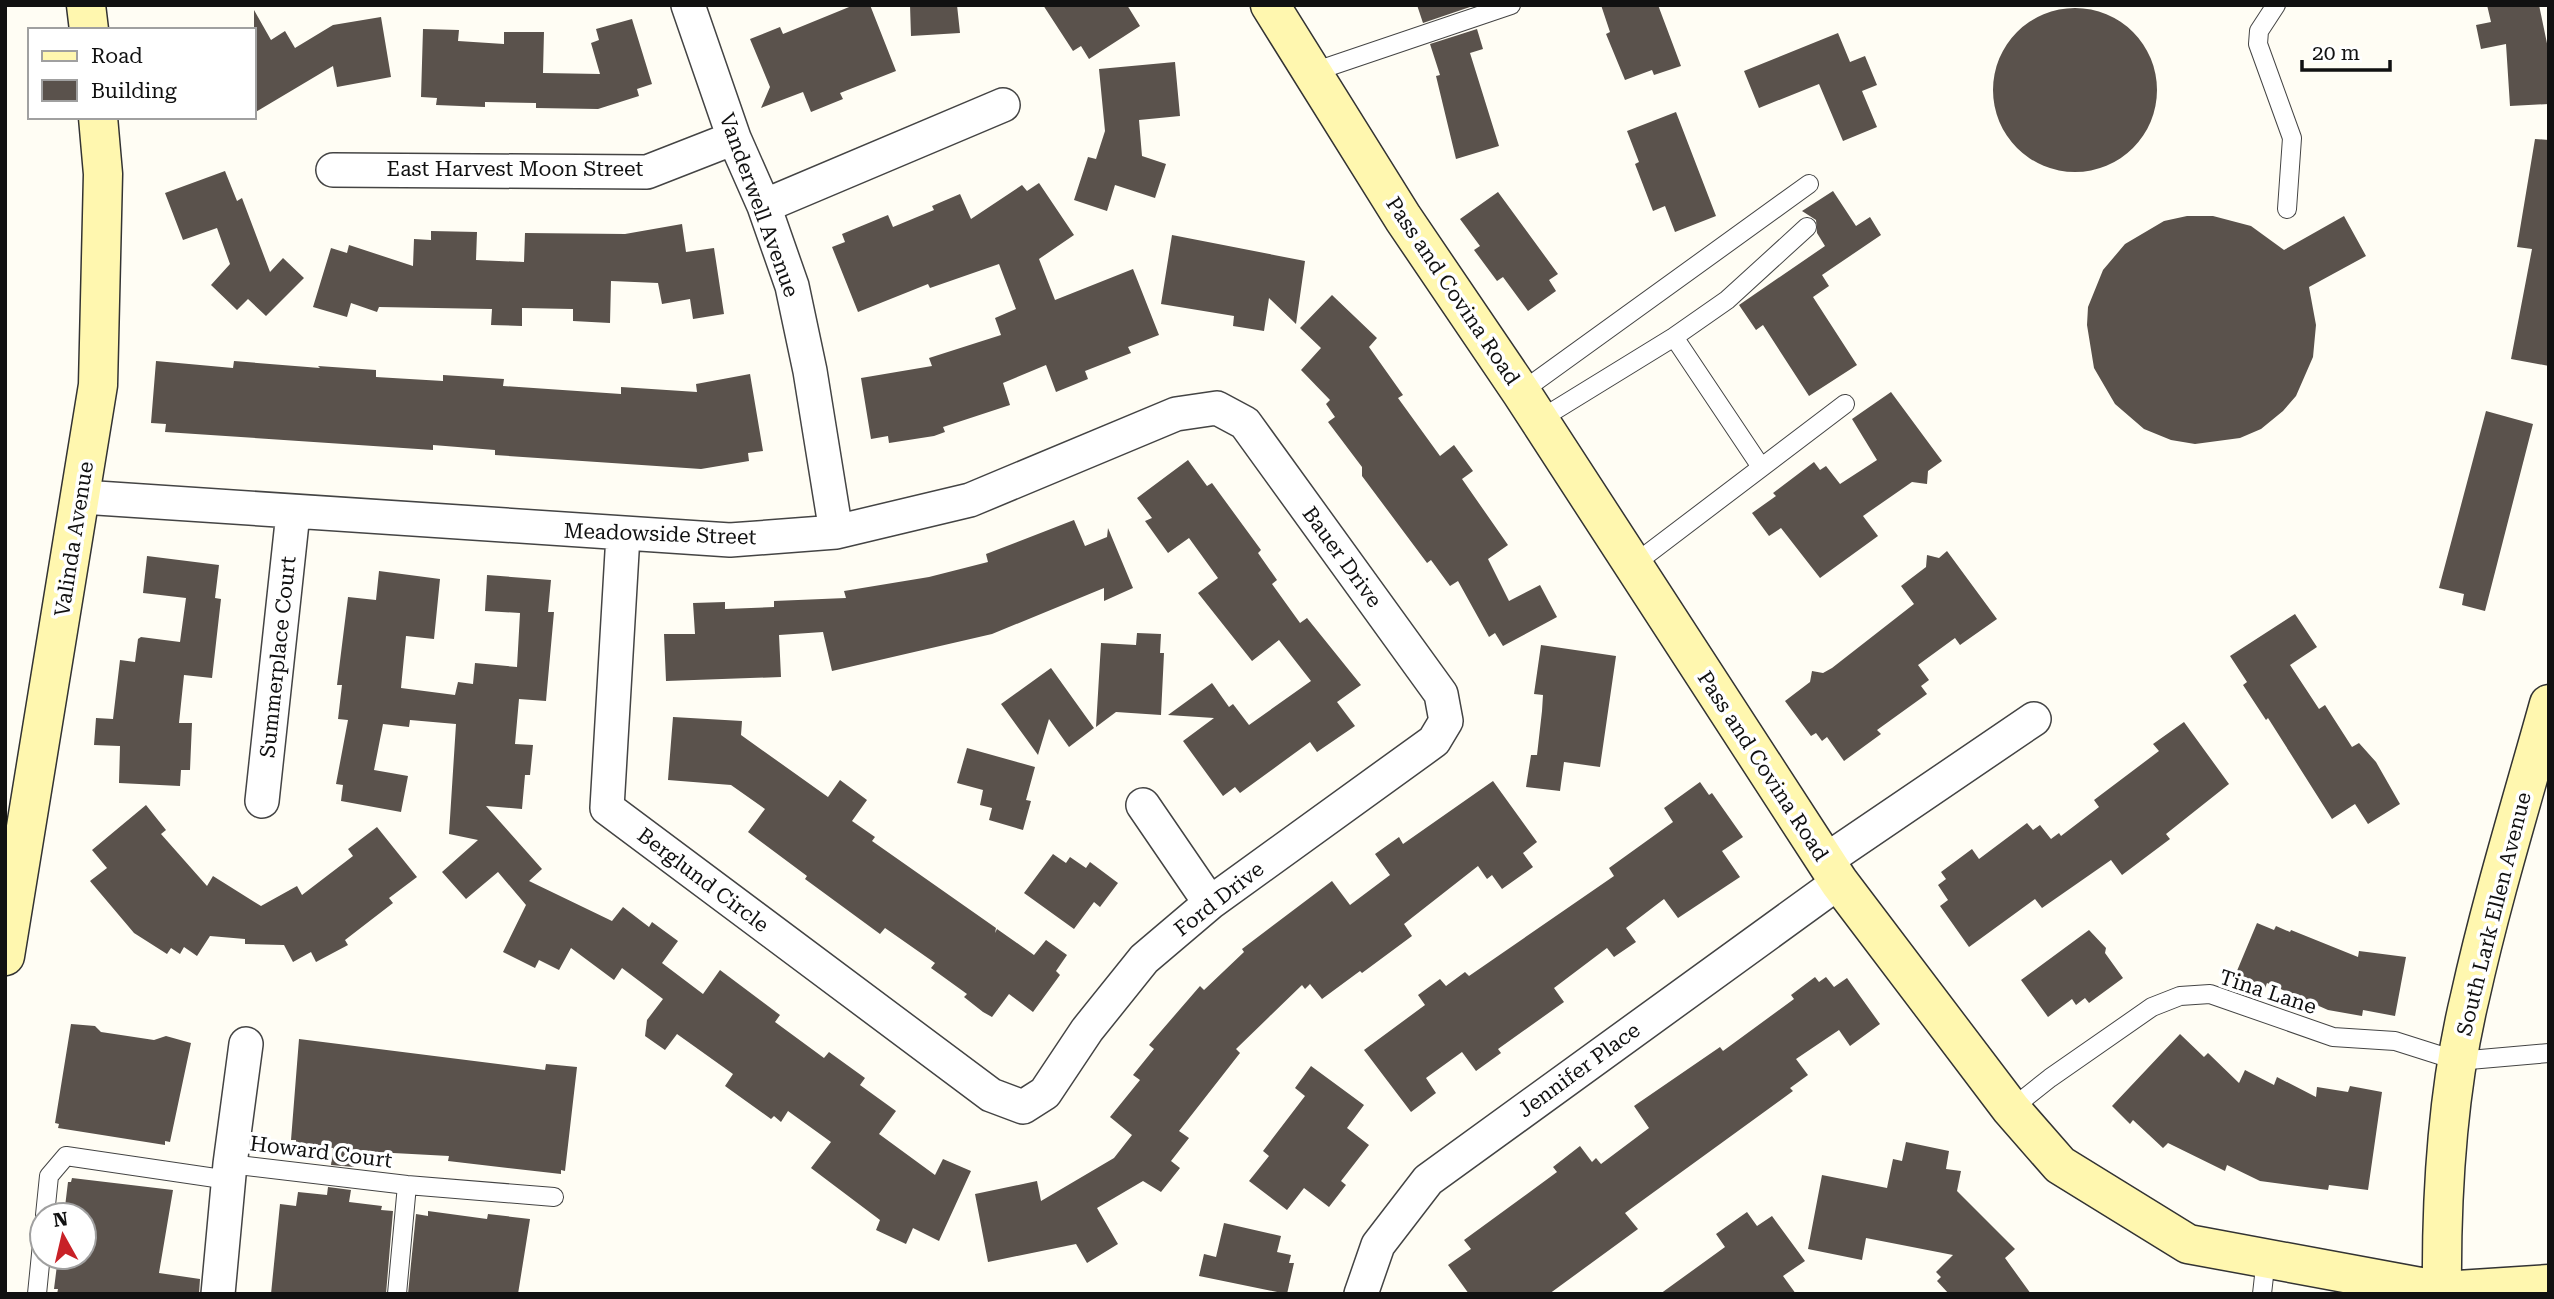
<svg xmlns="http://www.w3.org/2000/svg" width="2554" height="1299" viewBox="0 0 2554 1299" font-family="'Roboto Serif',serif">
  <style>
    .building { fill: #5a524c }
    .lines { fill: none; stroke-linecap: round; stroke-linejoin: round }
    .lane-casing { stroke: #444; stroke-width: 20 }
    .street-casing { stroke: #444; stroke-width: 36 }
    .secondary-casing { stroke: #333; stroke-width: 41 }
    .lane { stroke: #fff; stroke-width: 18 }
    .street { stroke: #fff; stroke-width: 33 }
    .secondary { stroke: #fff7af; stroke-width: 38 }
    .labels { text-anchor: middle; stroke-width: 7; stroke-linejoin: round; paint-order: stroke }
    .street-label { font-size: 21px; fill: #111; stroke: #fff }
  </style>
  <rect width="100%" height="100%" fill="#fffdf4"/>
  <path class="building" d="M854,5H870L896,71L840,93L843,99L811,112L803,92L761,108L770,87L750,39L780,27L783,34Z
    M910,5H957L960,33L911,36Z
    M1043,5H1127L1140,26L1089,59L1081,46L1073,51Z
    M1417,5H1470V7L1423,23Z
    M1601,5H1658L1681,66L1654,75L1652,70L1625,80L1606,34L1610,32Z
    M2487,5H2539L2549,53V104L2510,106L2506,44L2481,49L2476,25L2491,22Z
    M1993 90a82 82 0 1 1 164 0a82 82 0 1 1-164 0Z
    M254,10L271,40L285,31L295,48L333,25L381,17L391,77L337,87L333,66L254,113Z
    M632,19L652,84L637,89L639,96L598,109L536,108V103L485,102V107L436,105L437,98L421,97L423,29L459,30L458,41L504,44V32H544L543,73L600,74L591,43L599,40L596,29Z
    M1477,29L1483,49L1470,53L1499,146L1456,159L1436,76L1440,75L1430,44Z
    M1838,33L1850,62L1865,56L1877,85L1862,91L1877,127L1843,141L1819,84L1759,108L1744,71Z
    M1175,62L1180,116L1139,120L1142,156L1166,164L1155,198L1115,185L1107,211L1074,200L1088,157L1096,159L1105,131L1099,69Z
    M1676,112L1716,216L1675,232L1665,206L1653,211L1635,164L1639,162L1627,131Z
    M2535,139L2549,140V366L2511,359L2532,249L2517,247Z
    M225,171L237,201L242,198L270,272L283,258L304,278L266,316L248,299L237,310L211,285L230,264L217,228L183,240L165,193Z
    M1039,183L1074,235L1039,259L1055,300L1133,269L1159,335L1128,347L1131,353L1085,371L1088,379L1056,392L1046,365L1003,383L1010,405L943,427L945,432L934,436L889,443L888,436L871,439L861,378L932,366L929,358L1001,335L995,318L1016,309L999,264L930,288L928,284L858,312L832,247L845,242L842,234L888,215L893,227L934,210L932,206L960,194L971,219L1022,185L1027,191Z
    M1833,191L1856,226L1870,217L1881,235L1822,275L1829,286L1813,297L1857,365L1809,396L1763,325L1756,330L1739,305L1825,246L1817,233L1816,220L1802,211Z
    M1498,192L1558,274L1549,280L1556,291L1528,311L1503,277L1497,281L1474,250L1480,246L1460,219Z
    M2213,216L2251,226L2284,250L2344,216L2366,256L2309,287L2316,325L2313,357L2296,396L2283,411L2261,429L2240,438L2195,444L2171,440L2144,429L2115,404L2094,368L2087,325L2088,307L2103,270L2125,244L2164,221L2187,216Z
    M682,224L686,252L714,248L724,314L693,319L690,299L662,304L658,283L611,281L610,323L573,321V309L522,308V326L491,325L492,309L379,307L377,312L351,303L347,317L313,307L331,248L347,253L349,245L413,266L414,239L431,240V231L477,232L476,260L524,262L525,233L625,234Z
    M1172,235L1305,261L1296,324L1269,298L1264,331L1233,326L1234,316L1161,304Z
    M1332,295L1377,338L1369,347L1403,395L1398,398L1440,456L1454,445L1473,471L1462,479L1508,545L1488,559L1509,601L1540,585L1557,617L1503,646L1495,633L1489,637L1458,581L1450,586L1431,560L1427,563L1362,476V467L1328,422L1335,417L1326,404L1330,400L1301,370L1321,348L1300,328Z
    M156,361L233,368L234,361L320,368L318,366L376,370V377L443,381V375L504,379L503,386L621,394V387L697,392L696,384L750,374L763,451L748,453L749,461L701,469L495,455V450L433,445V450L165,432L166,424L151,423Z
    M1891,392L1942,461L1928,471L1927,484L1912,482L1863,516L1878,536L1820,578L1781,528L1769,536L1752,513L1776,496L1773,493L1814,462L1820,470L1826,466L1840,484L1877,460L1852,419Z
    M2486,411L2533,424L2485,611L2462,605L2464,594L2439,588Z
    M1188,460L1207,486L1212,483L1261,550L1258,553L1277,580L1272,584L1300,623L1307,618L1361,685L1337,702L1355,726L1317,752L1310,742L1240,793L1235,787L1223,796L1183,741L1214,718L1168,715L1212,683L1229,707L1233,704L1249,725L1311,681L1279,640L1252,661L1198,593L1218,578L1189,538L1168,553L1145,521L1152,518L1137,498Z
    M1074,520L1085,546L1107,537L1108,528L1133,588L1104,601V588L992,634L832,671L823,632L779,635L781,677L666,681L664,634H695L693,603L725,602V609L774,607V601L846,598L844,591L929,577L988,562L986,554Z
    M1947,551L1997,619L1960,645L1955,638L1918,665L1929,680L1921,686L1927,694L1877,730L1881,734L1844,761L1827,737L1822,741L1816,733L1811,736L1785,701L1810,682L1812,671L1823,673L1832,668L1914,604L1901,586L1926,567L1927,555L1939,558Z
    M147,556L219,565L215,598L221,599L212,678L184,675L179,723H192L190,770H181L180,786L119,783L120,746L94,745L96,718L113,719L120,660L135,662L138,639L141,637L180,642L186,598L143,593Z
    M379,571L440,579L434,639L406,636L401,688L455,695L458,682L473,684L475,663L517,667L520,613L485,611L487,575L551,580L548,612H554L546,701L519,699L515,744L533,745L530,775H525L522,809L486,806L542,869L529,881L612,921L623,907L649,927L652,922L678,941L662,963L703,994L720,970L780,1015L775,1022L824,1058L829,1052L865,1078L860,1085L896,1111L879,1134L935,1175L943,1159L971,1171L939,1241L913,1228L906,1244L876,1230L880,1220L811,1168L831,1142L788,1111L781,1122L774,1116L771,1119L725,1086L733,1074L677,1034L665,1050L645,1036L647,1020L663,999L622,968L614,980L571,948L559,970L539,960L535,968L503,952L526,905L498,872L466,899L442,872L478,840L449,834L456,724L410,720L409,727L383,724L374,770L408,776L401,812L341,801L343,785L336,784L348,720L338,719L342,685H337L348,597L376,600Z
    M2295,614L2317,647L2290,665L2319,709L2325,705L2352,747L2359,743L2376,762L2400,804L2368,824L2355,804L2332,819L2268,718L2266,720L2243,685L2247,682L2230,656Z
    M1137,633L1161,634L1160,653H1164L1161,715L1116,712L1096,727L1101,643L1136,645Z
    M1541,645L1616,656L1600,767L1564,762L1560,791L1526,787L1531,755H1537L1542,711L1543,695L1534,694Z
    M1051,668L1094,728L1069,747L1049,719L1038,755L1001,704Z
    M673,717L742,721L741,735L828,797L840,780L867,800L852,821L875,837L872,841L996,928L995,933L997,929L1034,955L1046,940L1067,955L1056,971L1060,975L1033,1012L1009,994L992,1017L983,1012L964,997L967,994L931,968L935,963L885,928L880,934L805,879L807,876L748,832L765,809L731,785L668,780Z
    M2184,722L2229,784L2166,834L2170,839L2122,875L2111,860L2042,908L2035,899L1969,947L1940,906L1948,900L1938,885L1946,879L1941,872L1972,849L1979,859L2027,823L2033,830L2040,825L2051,839L2059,833L2061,836L2099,807L2094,800L2159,751L2153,744Z
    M967,748L1035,767L1026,800L1031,801L1023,830L989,820L992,808L980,805L983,790L957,783Z
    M1493,781L1537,842L1523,853L1533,867L1502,889L1492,875L1487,879L1478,866L1404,924L1412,936L1362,973L1360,971L1322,999L1310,984L1305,989L1302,985L1236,1049L1240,1053L1179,1131L1189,1138L1171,1161L1180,1168L1161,1192L1143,1181L1097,1208L1118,1244L1087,1263L1076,1244L988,1262L975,1194L1037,1181L1041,1201L1114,1158L1132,1135L1110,1117L1140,1080L1133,1075L1154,1049L1149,1045L1200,986L1204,990L1244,952L1242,949L1332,881L1350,905L1390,875L1375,854L1399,837L1403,844Z
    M1700,782L1709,795L1712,793L1743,837L1722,851L1740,877L1678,918L1664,899L1626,928L1636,942L1614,957L1607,948L1554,988L1564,1002L1498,1049L1501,1053L1476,1071L1462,1052L1426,1078L1436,1093L1411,1112L1364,1050L1425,1005L1418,995L1440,979L1446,986L1465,972L1469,976L1614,876L1609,868L1673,822L1664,808Z
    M146,805L166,830L161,834L207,886L213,876L261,906L297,886L302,895L353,856L348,849L377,827L417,877L389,898L393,903L345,940L348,945L316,962L311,952L293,962L284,945L245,944V939L210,936L197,956L184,947L180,954L171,948L167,954L134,933L90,881L107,868L92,850Z
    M1053,854L1066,863L1070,857L1086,868L1090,862L1118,883L1100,907L1094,902L1074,929L1024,893Z
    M2257,923L2274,930L2276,926L2290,932L2291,930L2358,957L2359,951L2406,957L2395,1016L2363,1010L2362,1016L2328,1010L2267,983L2264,991L2234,978Z
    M2089,930L2106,948L2105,953L2123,978L2089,1003L2085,998L2076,1005L2072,999L2048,1017L2021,980Z
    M1815,977L1819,982L1826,977L1834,987L1847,978L1880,1024L1850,1046L1839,1030L1796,1059L1808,1075L1790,1088L1793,1091L1625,1213L1638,1229L1549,1294H1469L1448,1265L1471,1249L1464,1240L1557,1172L1553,1167L1580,1146L1592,1162L1596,1158L1601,1164L1649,1128L1634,1106L1720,1047L1723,1051L1794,999L1791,995Z
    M71,1024L95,1026L101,1032L154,1040L166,1036L191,1043L170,1142L165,1141V1145L58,1128L59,1124L55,1123Z
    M2180,1034L2204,1057L2208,1053L2239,1083L2245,1070L2274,1085L2277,1077L2316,1097L2317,1087L2348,1092L2350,1086L2382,1092L2368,1190L2329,1185L2328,1190L2260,1181L2227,1165L2225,1171L2168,1143L2163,1148L2133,1120L2130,1124L2112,1106Z
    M299,1039L545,1070L546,1064L577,1067L565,1171L561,1170V1174L448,1161L449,1156L356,1151L354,1167L331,1165L333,1148L296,1143V1140H291Z
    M1311,1066L1364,1105L1347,1128L1369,1145L1341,1181L1346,1185L1329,1207L1304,1188L1287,1210L1249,1181L1269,1156L1263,1151L1305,1096L1295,1088Z
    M1906,1142L1949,1151L1946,1169L1961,1171L1957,1191L2015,1249L2005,1258L2031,1294H1949L1937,1281L1941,1277L1936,1272L1953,1255L1866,1238L1862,1260L1808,1249L1822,1175L1887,1188L1893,1159L1902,1161Z
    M72,1178L173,1190L159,1273L200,1279L199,1294H57L58,1289H54L58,1257H84V1215H64L68,1182H71Z
    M328,1187L351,1190L349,1202L382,1206L381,1210L393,1211L386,1294H271L280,1204L296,1206L298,1192L327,1195Z
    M428,1211L487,1219L488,1214L530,1219L518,1294H408L416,1214L428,1216Z
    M1747,1212L1757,1226L1772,1216L1805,1261L1783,1276L1796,1294H1660L1725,1247L1716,1234Z
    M1224,1223L1281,1236L1277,1252L1291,1255L1289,1263H1294L1287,1294L1199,1276L1204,1254L1216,1257Z"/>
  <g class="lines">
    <g class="lane-casing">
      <path id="lane" d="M2276,5L2259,31L2258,44L2292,138L2287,209
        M1313,72L1511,5
        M1674,337L1761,467
        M1521,392L1809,184
        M1539,420L1674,337L1727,300L1807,227
        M1633,565L1845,404
        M2011,1109L2050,1078L2152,1007L2180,996L2210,994L2333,1037L2395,1041L2458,1061L2549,1053
        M230,1164L407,1185L554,1197
        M45,1215L49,1176L66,1156L229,1180
        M37,1294L42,1244
        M397,1294L407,1185
        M2262,1294L2266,1258"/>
    </g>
    <g class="street-casing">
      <path id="street" d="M688,5L734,138L764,206L792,286L810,371L836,532
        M333,170L647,172L734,138
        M764,206L1003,105
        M82,497L730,540L836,532L970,500L1176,414L1217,408L1245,423L1441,694L1446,721L1434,741L1210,903L1144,959L1087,1030L1045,1093L1023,1107L991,1095L607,808L623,535
        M262,801L293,513
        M1143,805L1210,903
        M1825,861L2034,719
        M218,1294L230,1164L246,1044
        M1361,1294L1378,1245L1428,1180L1839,882"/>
    </g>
    <g class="secondary-casing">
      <path id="secondary" d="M86,5L89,30
        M1270,5L1403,218L1521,392L1839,882L2011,1109L2060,1165L2188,1244L2442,1291L2549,1284
        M5,956L98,385L103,174L98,117
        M2442,1294C2441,1196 2447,1092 2470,997C2492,898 2522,801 2549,704"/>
    </g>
    <use href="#lane" class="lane"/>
    <use href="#street" class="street"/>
    <use href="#secondary" class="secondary"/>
  </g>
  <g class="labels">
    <g class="street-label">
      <text x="515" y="176">East Harvest Moon Street</text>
      <text transform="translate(759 205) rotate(70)" y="7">Vanderwell Avenue</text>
      <text transform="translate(1453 291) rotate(56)" y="7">Pass and Covina Road</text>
      <text transform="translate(660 534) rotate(2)" y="7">Meadowside Street</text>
      <text transform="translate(74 539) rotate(-81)" y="7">Valinda Avenue</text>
      <text transform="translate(1342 557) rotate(54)" y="7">Bauer Drive</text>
      <text transform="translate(278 657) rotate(-84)" y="7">Summerplace Court</text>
      <text transform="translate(1763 766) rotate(57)" y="7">Pass and Covina Road</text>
      <text transform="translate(703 880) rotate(37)" y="7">Berglund Circle</text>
      <text transform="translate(1219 899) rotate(-38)" y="7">Ford Drive</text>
      <text transform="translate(2494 914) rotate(-76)" y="7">South Lark Ellen Avenue</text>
      <text transform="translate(2268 992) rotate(18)" y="7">Tina Lane</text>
      <text transform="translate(1579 1070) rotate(-36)" y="7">Jennifer Place</text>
      <text transform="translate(321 1152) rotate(7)" y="7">Howard Court</text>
    </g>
  </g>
  <rect width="2554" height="1299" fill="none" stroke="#111111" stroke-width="14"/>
  <rect x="28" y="28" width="228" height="91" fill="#ffffff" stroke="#a0a0a0" stroke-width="2"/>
  <rect x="42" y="51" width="35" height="10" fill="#fff7af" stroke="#a0a0a0" stroke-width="2"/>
  <text x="91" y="63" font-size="21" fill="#111111">Road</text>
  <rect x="42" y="80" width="35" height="21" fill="#5a524c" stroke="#a0a0a0" stroke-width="2"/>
  <text x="91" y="98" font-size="21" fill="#111111">Building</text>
  <g transform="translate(63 1236) rotate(352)"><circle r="33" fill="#ffffff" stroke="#a0a0a0" stroke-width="2"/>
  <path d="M0-5L12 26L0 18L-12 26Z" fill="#c82127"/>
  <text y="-10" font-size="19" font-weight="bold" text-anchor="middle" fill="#111111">N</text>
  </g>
  <path d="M2302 60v10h88v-10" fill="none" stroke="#111111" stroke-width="3.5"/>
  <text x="2312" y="60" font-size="21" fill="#111111" stroke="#ffffff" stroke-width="5" paint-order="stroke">20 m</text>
</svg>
